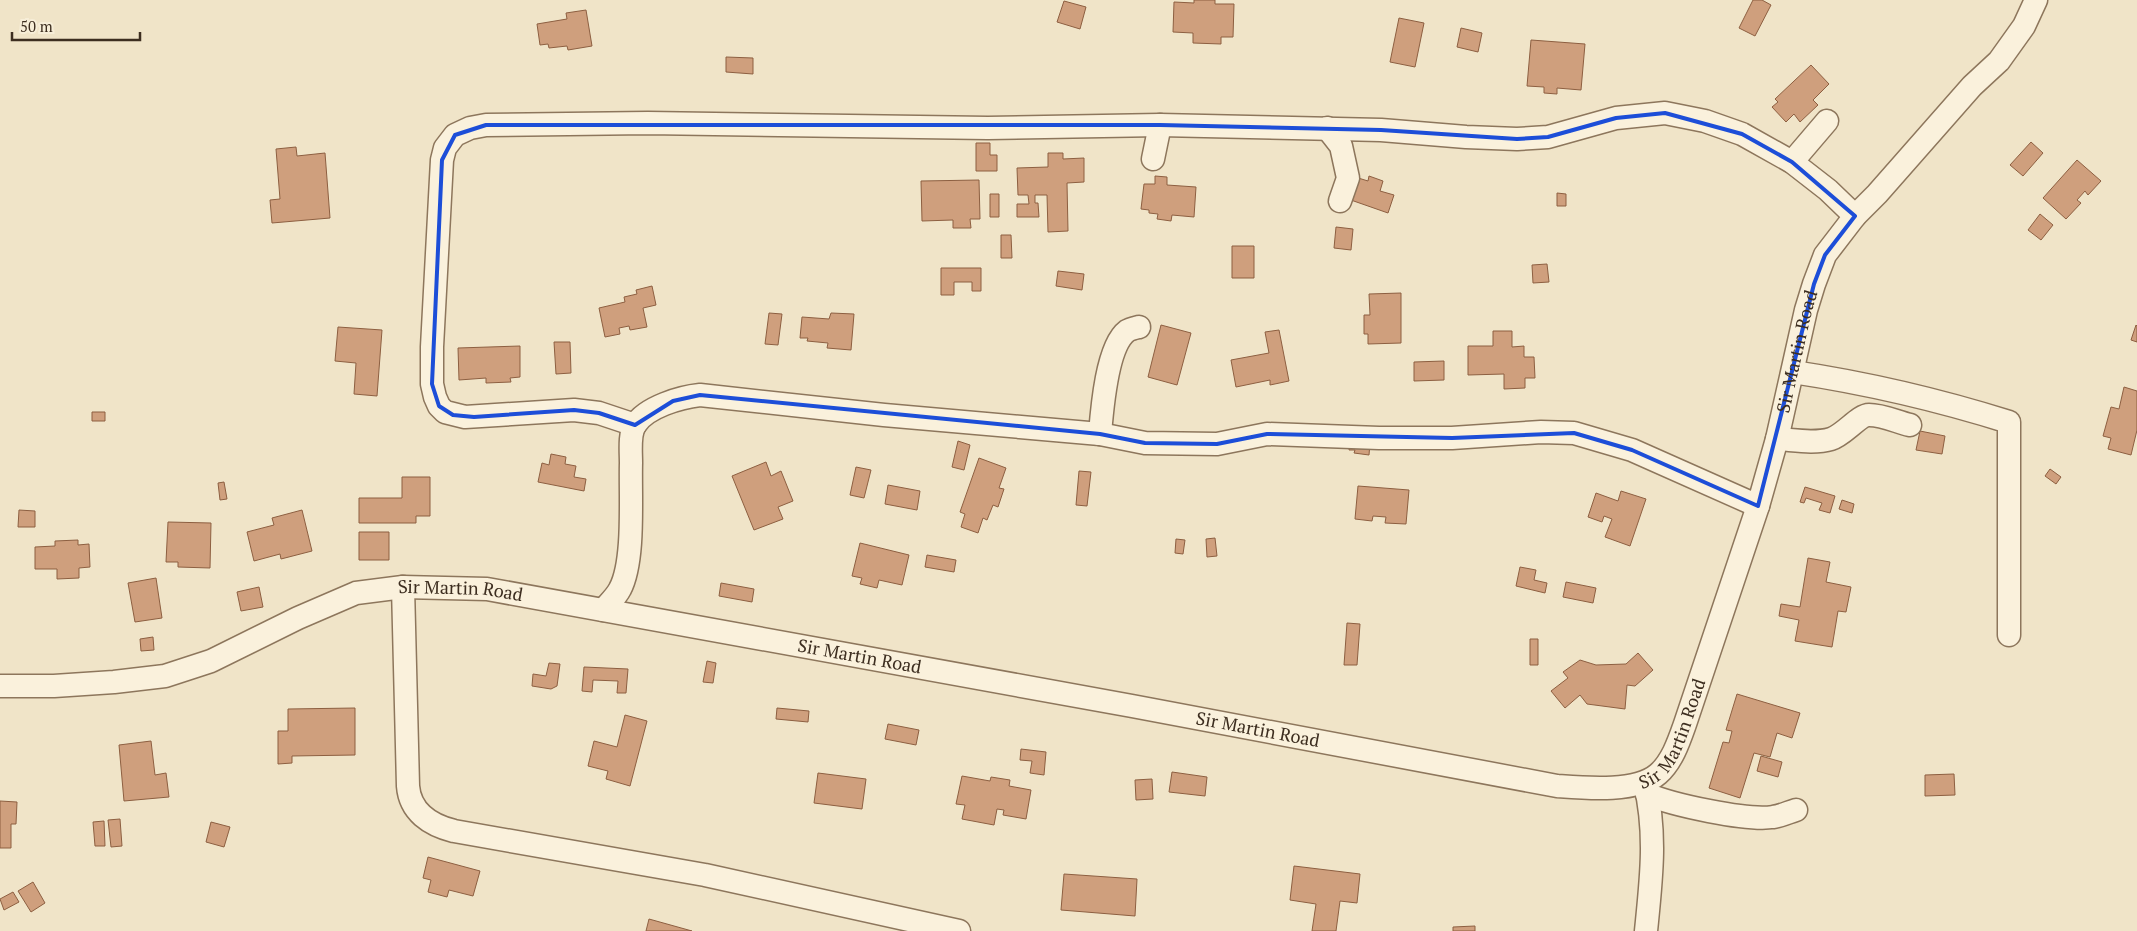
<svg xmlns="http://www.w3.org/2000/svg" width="2137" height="931" viewBox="0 0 2137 931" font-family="'PT Serif',serif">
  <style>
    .building { fill: #cf9f7d; stroke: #8d5f41 }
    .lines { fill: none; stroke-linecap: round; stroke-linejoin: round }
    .minor-casing { stroke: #8d765c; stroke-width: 25 }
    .minor { stroke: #faf1dc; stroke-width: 22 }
    .marked { fill: none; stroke: #1d4ed8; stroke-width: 4; stroke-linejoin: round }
    .labels { text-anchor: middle; stroke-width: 4.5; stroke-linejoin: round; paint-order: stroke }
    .street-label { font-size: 18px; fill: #3d2e20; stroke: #f7eed8 }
  </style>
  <rect width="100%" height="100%" fill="#f0e4c8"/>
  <path class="building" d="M1194,0H1215V4H1234L1233,37H1221V44L1193,43V33L1173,32L1174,2L1194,3Z
    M1753,0H1762L1771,5L1755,36L1739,28Z
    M1064,1L1086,7L1080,29L1057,22Z
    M586,10L592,46L568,50L567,46L549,48L548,44L540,45L537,24L567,19L566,13Z
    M1399,18L1424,23L1415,67L1390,62Z
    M1461,28L1482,33L1478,52L1457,47Z
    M1531,40L1585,44L1581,90L1557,88V94L1544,93V87L1527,86Z
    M726,57L753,58V74L726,72Z
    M1811,65L1829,84L1813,100L1818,105L1800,122L1794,114L1786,122L1772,107L1778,102L1775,99Z
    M2031,142L2043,153L2023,176L2010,165Z
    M976,143H990V155H997V171H976Z
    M296,147L297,156L325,153L330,218L272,223L270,200L280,199L276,149Z
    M1048,153H1063V159L1084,158V182L1067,183L1068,231L1048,232L1047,195H1035V203H1038L1039,217H1017V204H1029L1028,195H1018L1017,168L1048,167Z
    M2077,160L2101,181L2088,195L2085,191L2077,200L2081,203L2066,219L2043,198Z
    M1155,176L1167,177V185L1196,187L1194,217L1172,215L1171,221L1157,219L1158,214L1149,213V210L1141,209L1144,184H1155Z
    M1369,176L1383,181L1380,191L1394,195L1388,213L1348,199L1355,177L1368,181Z
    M979,180L980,219H970L971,228H953V220L922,221L921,181Z
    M1557,193L1566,194V206H1557Z
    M990,194H999V217H990Z
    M2040,214L2053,225L2041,240L2028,230Z
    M1336,227L1353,229L1351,250L1334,248Z
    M1001,235H1011L1012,258H1001Z
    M1232,246H1254V278H1232Z
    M1547,264L1549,282L1533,283L1532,265Z
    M941,268H981V291H972V282H954V295H941Z
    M1058,271L1084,274L1082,290L1056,286Z
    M652,286L656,305L643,308L647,327L630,330L629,326L619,328L620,334L605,337L599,308L625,302L624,297L637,294L636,290Z
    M1401,293V343L1368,344V334H1364V315H1370L1369,294Z
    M769,313L782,314L778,345L765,344Z
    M831,313L854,314L851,350L827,348L828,343L807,341L808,338H800L802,317L829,319Z
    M1161,325L1191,333L1177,385L1148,377Z
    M2136,325L2137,326V342L2131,340Z
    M338,327L382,330L377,396L354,394L356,363L335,361Z
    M1279,330L1289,381L1270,385V380L1236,387L1231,360L1269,353L1265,332Z
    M1493,331H1512V347L1524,346V357H1534L1535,378H1525V388L1504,389V374L1468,375V346H1493Z
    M554,342H570L571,373L556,374Z
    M520,346V377L510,378L511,382L486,383V378L459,380L458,348Z
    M1444,361V380L1414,381V362Z
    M2124,387L2137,391V430L2131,455L2108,449L2111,438L2103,436L2111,407L2119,409Z
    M92,412H105V421H92Z
    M1920,431L1945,436L1942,454L1916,450Z
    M958,441L970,445L964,470L952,467Z
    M1350,442L1370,443L1369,455L1354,453L1355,450H1349Z
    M551,454L566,457L565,464L576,466L574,477L586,479L584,491L538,482L542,463L549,465Z
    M979,458L1006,468L999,488L1004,489L998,507L993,505L987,520L983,518L978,533L961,527L965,514L960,512Z
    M766,462L771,476L781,471L793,501L778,507L783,519L754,530L732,476Z
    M856,467L871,470L864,498L850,495Z
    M2050,469L2061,477L2056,484L2045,476Z
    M1079,471L1091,472L1087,506L1076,505Z
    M402,477H430V516H416V523H359V498H402Z
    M224,482L227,499L220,500L218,483Z
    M888,485L920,491L917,510L885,504Z
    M1358,486L1409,490L1406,524L1385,523L1386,517L1373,516L1372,521L1355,519Z
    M1805,487L1835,496L1830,513L1819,510L1822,503L1806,498L1804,503L1800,502Z
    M1621,491L1646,499L1630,546L1605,537L1612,519L1604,516L1602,522L1588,517L1596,493L1618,501Z
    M1842,500L1854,504L1852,513L1839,509Z
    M19,510L35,511V527H18Z
    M302,510L312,551L281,559L280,554L254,561L247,532L274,525L272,518Z
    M168,522L211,523L210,568L178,567V562H166Z
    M359,532H389V560H359Z
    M1215,538L1217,556L1207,557L1206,539Z
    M1176,539L1185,540L1183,554L1175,553Z
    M78,540V545L89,544L90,567L79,568V578L57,579V569H35V547L55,546V541Z
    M860,543L909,555L902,585L879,580L877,588L860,584L862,578L852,576Z
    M927,555L956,560L954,572L925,567Z
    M1808,558L1830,562L1826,582L1851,587L1846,612L1838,611L1832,647L1795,641L1799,620L1779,616L1781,604L1800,607Z
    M1520,567L1536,570L1534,580L1547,583L1545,593L1516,586Z
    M156,578L162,618L135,622L128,583Z
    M1566,582L1596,588L1593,603L1563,597Z
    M721,583L754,589L752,602L719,596Z
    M259,587L263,607L241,611L237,592Z
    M1347,623L1360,624L1357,665H1344Z
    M153,637L154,650L141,651L140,639Z
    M1530,639H1538V665H1530Z
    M1638,653L1653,670L1635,686L1627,685L1625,709L1587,704L1580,695L1565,708L1551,691L1568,678L1563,672L1580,660L1596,665L1626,664Z
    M707,661L716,663L713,683L703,682Z
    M549,663L560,664L557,686L551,689L532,686L533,674L546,676Z
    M584,667L628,669L626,693H617L618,681L593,680L592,692L582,691Z
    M1737,694L1800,713L1792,738L1777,733L1770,757L1754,753L1740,798L1709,788L1723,742L1729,743L1732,731L1726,730Z
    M355,708V755L292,756V763L278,764V731H288V709Z
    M777,708L809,711L808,722L776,719Z
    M625,715L647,721L630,786L606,779L608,771L588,766L594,741L617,747Z
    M888,724L919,730L916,745L885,739Z
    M151,741L155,775L166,773L169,797L124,801L119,745Z
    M1021,749L1046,752L1044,775L1030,773L1032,761L1020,760Z
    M1761,756L1782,762L1778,777L1757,771Z
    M1172,772L1207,777L1205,796L1169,792Z
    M818,773L866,779L862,809L814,803Z
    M1954,774L1955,795L1925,796V775Z
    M962,776L990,781L991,777L1010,780L1009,786L1031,790L1026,819L1003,815L1004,810L997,809L994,825L962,819L965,805L956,804Z
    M1152,779L1153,799L1136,800L1135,780Z
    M0,801L17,802L16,824H11V848H0Z
    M120,819L122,846L111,847L108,820Z
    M104,821L105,846H95L93,822Z
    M211,822L230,827L224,847L206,842Z
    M428,857L480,871L473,896L449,890L447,897L428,892L431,880L423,878Z
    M1294,866L1360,874L1357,903L1340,901L1336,931H1312L1316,904L1290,900Z
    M1064,874L1137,879L1135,916L1061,910Z
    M33,882L45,903L31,912L18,891Z
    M13,892L19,902L4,910L0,899Z
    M649,919L692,931H646Z
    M1475,926V931H1453V927Z"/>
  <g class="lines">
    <g class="minor-casing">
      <g id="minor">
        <path d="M1327,128L1341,146L1348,178L1340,201"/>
        <path d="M1153,159L1160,125"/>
        <path d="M1792,162L1827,121"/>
        <path d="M1793,372C1866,383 1939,400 2009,422V635"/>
        <path d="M635,425L599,413L574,410L465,417L445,412L439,406L435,397L432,384V347L442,160L445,148L455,135L470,128L486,125L648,123L988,128L1160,125L1381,130L1466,137L1517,139L1548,137L1616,118L1665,113L1705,121L1742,134L1792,162L1828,190L1855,216"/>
        <path d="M1100,434C1102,409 1107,346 1127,331C1130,329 1135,328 1139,327"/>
        <path d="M1777,439C1794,440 1814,444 1831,439C1844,435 1859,415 1869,415C1883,415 1897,422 1910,425"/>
        <path d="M403,587L408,786C410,812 430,825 454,831L705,875L959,931"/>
        <path d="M603,610C609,603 616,597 620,589C635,561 630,495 631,463C631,452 629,434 635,425C646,407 681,397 700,395L884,415L1100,434L1145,443L1217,444L1267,434L1379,438H1452L1541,432L1574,433L1632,450L1758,506"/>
        <path id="s1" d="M0,686H54L114,682L165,676L211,661L298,618L356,593L403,587L487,589L1132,706L1557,786C1584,788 1636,793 1658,774C1672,762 1679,741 1685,724L1758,506L1777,439L1806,310L1814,284L1825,255L1855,216L1877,194L1972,86L1999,61L2024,26L2036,0"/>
        <path d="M1645,784C1657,834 1651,881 1646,931"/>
        <path d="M1647,794C1672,805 1747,821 1773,817C1781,816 1789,812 1796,810"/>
      </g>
    </g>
    <use href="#minor" class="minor"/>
  </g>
  <path class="marked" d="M1665,113L1742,134L1792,162L1855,216L1825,255L1814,284L1758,506L1632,450L1574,433L1452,438L1267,434L1217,444L1145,443L1100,434L700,395L673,401L635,425L599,413L574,410L474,417L453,415L439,406L432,384L442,160L455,135L486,125H1160L1381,130L1517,139L1548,137L1616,118Z"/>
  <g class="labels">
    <g class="street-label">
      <text dy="6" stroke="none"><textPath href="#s1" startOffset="2144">Sir Martin Road</textPath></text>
      <text dy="6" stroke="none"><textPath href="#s1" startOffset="479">Sir Martin Road</textPath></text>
      <text dy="6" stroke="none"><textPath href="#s1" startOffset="884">Sir Martin Road</textPath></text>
      <text dy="6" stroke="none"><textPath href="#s1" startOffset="1739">Sir Martin Road</textPath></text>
      <text dy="6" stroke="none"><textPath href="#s1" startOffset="1289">Sir Martin Road</textPath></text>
    </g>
  </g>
  <path d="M12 32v8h128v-8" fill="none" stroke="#3d2e20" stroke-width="2.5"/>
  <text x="20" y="32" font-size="15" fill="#3d2e20" stroke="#f7eed8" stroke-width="4" paint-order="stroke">50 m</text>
</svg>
